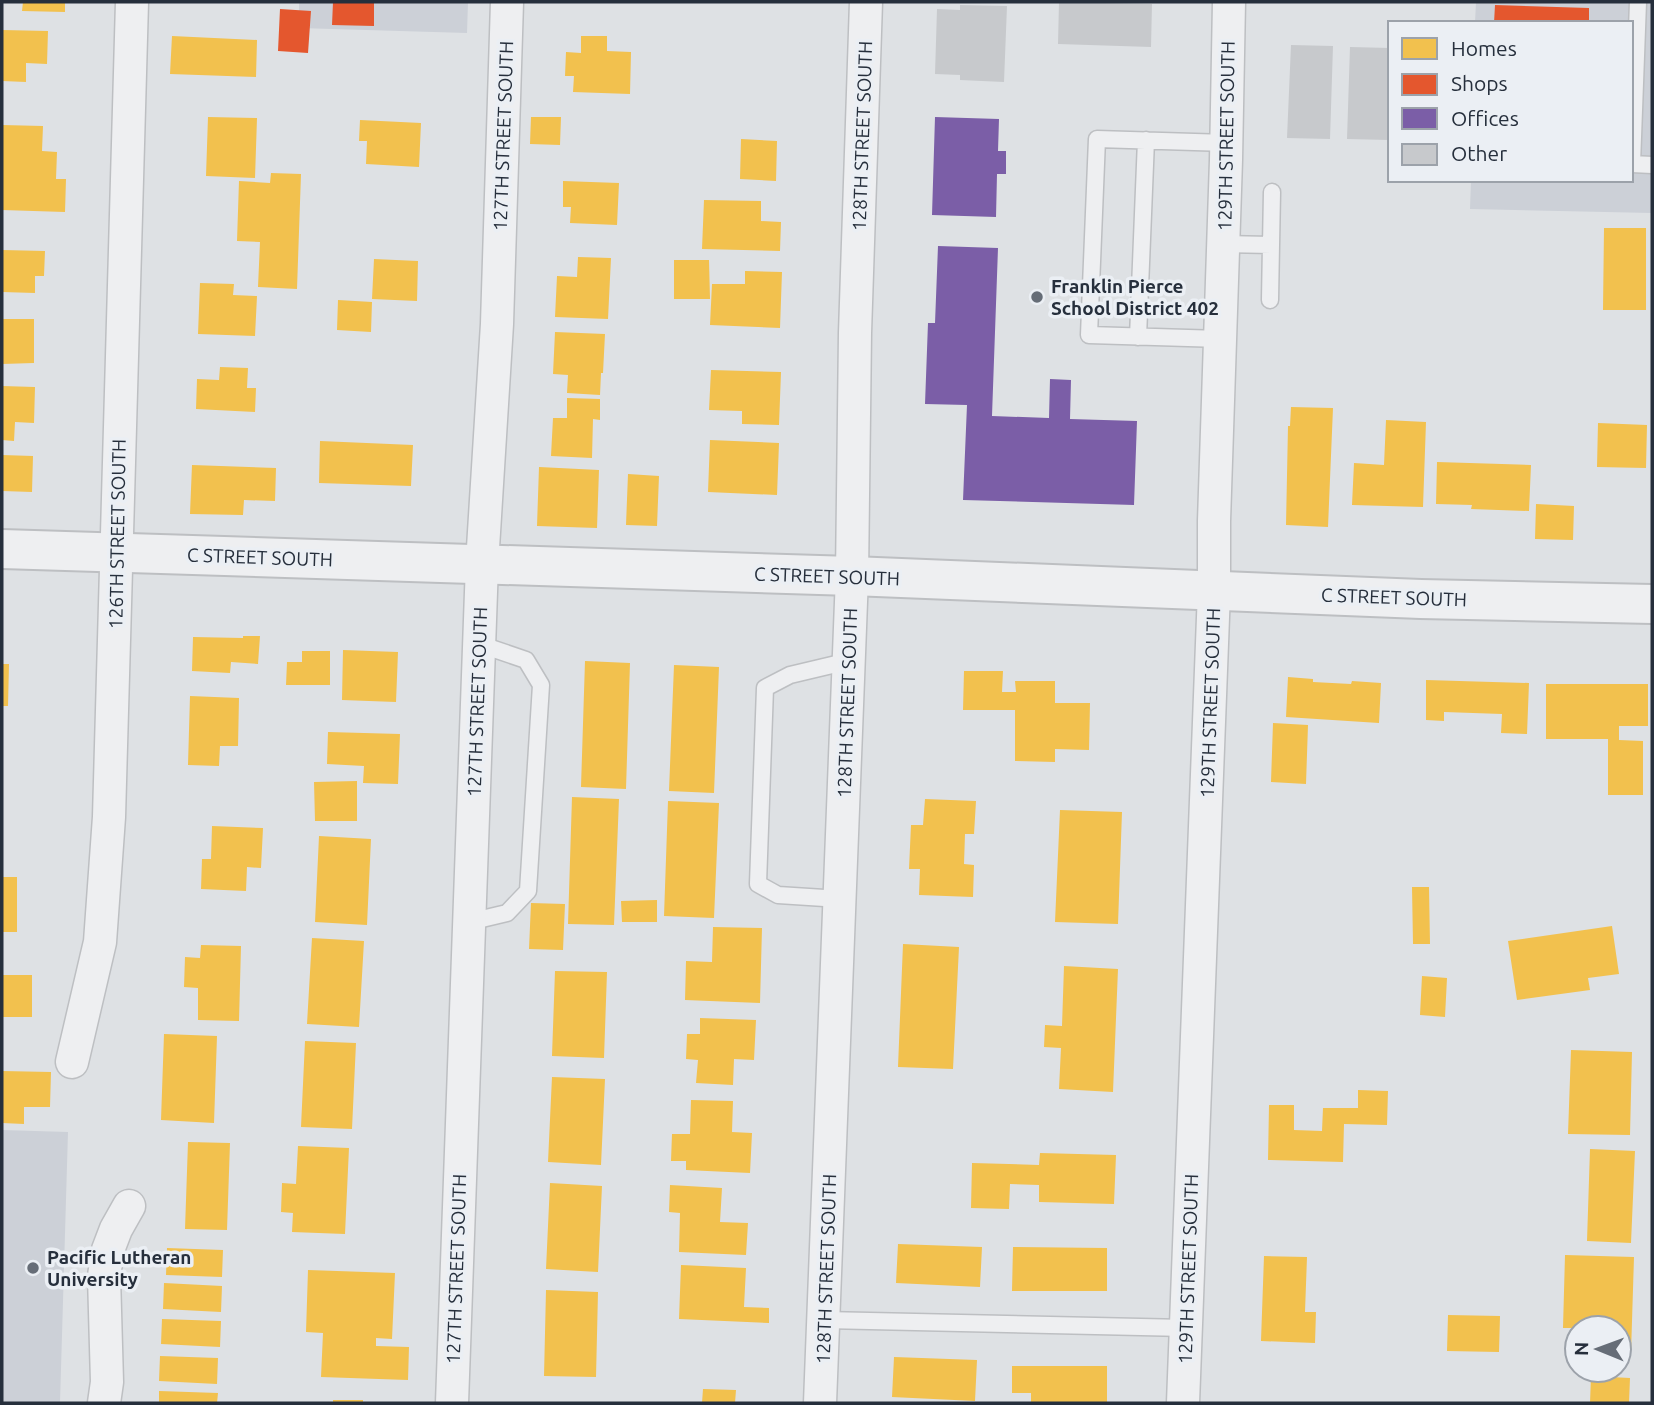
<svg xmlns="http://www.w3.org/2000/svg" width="1654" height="1405" viewBox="0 0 1654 1405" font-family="Ubuntu,sans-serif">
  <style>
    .built { fill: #ccd0d7 }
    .homes { fill: #f2c14e }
    .shops { fill: #e4572e }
    .offices { fill: #7b5ea7 }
    .building { fill: #c7c9cc }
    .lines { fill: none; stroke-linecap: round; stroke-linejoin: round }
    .service-casing { stroke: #bdbfc2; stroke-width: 19 }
    .minor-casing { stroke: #bdbfc2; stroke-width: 35 }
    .tertiary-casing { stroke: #bdbfc2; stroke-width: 42 }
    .service { stroke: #eeeff1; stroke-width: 16 }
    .minor { stroke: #eeeff1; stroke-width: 32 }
    .tertiary { stroke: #eeeff1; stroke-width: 38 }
    .poi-dot { fill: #666d77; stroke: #ebeff4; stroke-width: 2.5 }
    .labels { text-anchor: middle; stroke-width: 7; stroke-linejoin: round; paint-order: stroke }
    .street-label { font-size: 19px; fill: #262f3c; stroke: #ebeff4 }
    .poi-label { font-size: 19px; font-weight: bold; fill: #262f3c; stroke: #ebeff4; text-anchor: start }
  </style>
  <rect width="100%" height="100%" fill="#dee1e4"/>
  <path class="built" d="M299,2H468L467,33L299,28Z
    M1476,2H1652V213L1470,209L1471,180H1631V23H1475Z
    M2,1130L68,1132L60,1403H2Z"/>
  <path class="homes" d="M23,2H65V12L22,11Z
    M2,30L48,31L47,64L26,63V82L2,81Z
    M172,36L257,40L256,77L170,74Z
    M581,36H607V51L631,52L630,94L573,92L574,76H565L566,52L581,53Z
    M208,117L257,118L255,178L206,176Z
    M531,117H561L560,145L530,144Z
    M360,120L421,123L419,167L366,164L367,141H359Z
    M2,125L43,126L42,151L57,152L56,179H66L65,212L2,210Z
    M741,139L777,141L776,181L740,179Z
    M271,173L301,174L297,289L258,287L260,242L237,241L239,181L270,183Z
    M563,181L619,183L617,225L570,223L571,207H563Z
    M704,200L761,201V221L781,222L780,251L702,249Z
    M1604,228H1646V310H1603Z
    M2,250L45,251L44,276H35V293L2,292Z
    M578,257L611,258L608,319L555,317L557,276L577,277Z
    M374,259L418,261L417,301L372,299Z
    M674,260H709L710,299H674Z
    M745,271L782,272L780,328L710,325L712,284H745Z
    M200,283L234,284L233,295L257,296L255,336L198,334Z
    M338,300L372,302L371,332L337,330Z
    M2,319H34V363L2,364Z
    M555,332L605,334L603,373H601L600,395L567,393L568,375L553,374Z
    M220,367L248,368L247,388H256L255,412L196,409L197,379L219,380Z
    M711,370L781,372L779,425L742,424V411L709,410Z
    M2,386L35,387L34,423L15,422L14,441L2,440Z
    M567,398L600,399V420L593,419L592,458L551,456L553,418H567Z
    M1291,407L1333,408L1328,527L1286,525L1288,426H1290Z
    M1386,420L1426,422L1423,507L1352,505L1354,463L1384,465Z
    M1598,423L1647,425L1646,468L1597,467Z
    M710,440L779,443L777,495L708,492Z
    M320,441L413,445L411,486L319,483Z
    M2,455L33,456L32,492L2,491Z
    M1437,462L1531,465L1529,511L1471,509L1472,505L1436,504Z
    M192,465L276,468L275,501L244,500L243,515L190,514Z
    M539,467L599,470L597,528L537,526Z
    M628,474L659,476L657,526L626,525Z
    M1536,504L1574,506L1573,540L1535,539Z
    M243,636H260L258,664L231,662L230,673L192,671L193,637L243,638Z
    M343,650L398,652L396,702L342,700Z
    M302,651H330V685H286L287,662H302Z
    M585,661L630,663L626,789L581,787Z
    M2,664H9L8,706H2Z
    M674,665L719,667L714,793L669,791Z
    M964,671H1003L1002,692H1016L1015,681H1055V703H1090L1089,750L1055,749V762L1015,761V710H963Z
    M1288,677L1313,679V682L1351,684L1352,681L1381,683L1379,723L1286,717Z
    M1426,680L1529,683L1527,734L1501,733L1502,714L1444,712V721L1426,720Z
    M1546,684H1648V726H1619V740L1643,741V795H1608V739H1546Z
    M190,696L239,698L238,746H220L219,766L188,765Z
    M1273,723L1308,725L1306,784L1271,782Z
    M328,732L400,734L398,784L363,783L364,766L327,764Z
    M357,781V821H315L314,782Z
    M572,797L619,799L614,925L568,924Z
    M925,799L976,801L974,834H965L964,864L974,865L973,897L919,895L920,869H909L911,825H923Z
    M668,801L719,803L714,918L664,916Z
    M1060,810L1122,812L1118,924L1055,922Z
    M212,826L263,828L261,868L247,867L246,891L201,889L202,859H211Z
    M319,836L371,839L367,925L315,922Z
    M2,877H17V932H2Z
    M1412,887H1429L1430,944H1413Z
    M657,900V922H622L621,901Z
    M531,903L565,904L563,950L529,949Z
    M1612,926L1619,974L1588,978L1590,990L1517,1000L1508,941Z
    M713,927L762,928L760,1003L685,1000L686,961L712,962Z
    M312,938L364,941L359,1027L307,1024Z
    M903,944L959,947L953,1069L898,1067Z
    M201,945L241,946L239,1021L198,1020V988L184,987L185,957L200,958Z
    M1064,966L1118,969L1113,1092L1059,1089L1061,1048L1044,1047L1045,1025L1062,1026Z
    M555,971L607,972L604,1058L552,1056Z
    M2,975H32V1017H2Z
    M1422,976L1447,978L1445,1017L1420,1015Z
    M700,1018L756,1020L754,1060L734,1059L733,1085L696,1083L698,1060L686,1059L687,1034H700Z
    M164,1034L217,1036L214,1123L161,1120Z
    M305,1041L356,1043L352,1129L301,1127Z
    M1571,1050L1632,1052L1630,1135L1568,1134Z
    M2,1071L51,1072L50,1107H24V1124L2,1123Z
    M552,1077L605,1079L601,1165L548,1162Z
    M1358,1090L1388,1091L1387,1125L1344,1124L1343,1162L1268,1160L1269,1105H1294V1130L1322,1131L1323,1108H1358Z
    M691,1100L733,1101L732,1132L752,1133L750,1173L686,1170V1161H671L672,1134H690Z
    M188,1142L230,1143L227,1230L185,1229Z
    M298,1146L349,1148L345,1234L292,1232L293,1213L281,1212L282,1183L296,1184Z
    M1590,1149L1635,1151L1631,1243L1587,1241Z
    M1040,1153L1116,1155L1114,1204L1039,1202V1185L1010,1184L1009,1209L971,1208L972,1163L1039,1165Z
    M550,1183L602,1186L598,1272L546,1269Z
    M670,1185L722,1188L720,1222L748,1223L746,1255L679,1252L680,1213L669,1212Z
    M898,1244L982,1247L980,1287L896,1283Z
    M1013,1247L1107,1248V1291H1012Z
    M167,1248L223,1250L222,1277L166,1275Z
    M1565,1255L1634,1257L1631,1353H1619V1328H1563Z
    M1264,1256L1307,1257L1305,1312H1316L1315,1343L1261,1341Z
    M681,1265L746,1268L744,1307L769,1308V1323L679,1319Z
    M308,1270L395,1273L392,1339L376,1338V1346L409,1347L408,1380L321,1377L323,1333L306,1332Z
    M164,1283L222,1286L221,1312L163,1309Z
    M546,1290L598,1292L596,1377L544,1376Z
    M1448,1315L1500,1316L1499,1352L1447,1351Z
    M162,1319L221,1321L220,1347L161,1344Z
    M160,1356L218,1358L217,1384L159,1381Z
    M894,1357L977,1360L975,1401L892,1397Z
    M1012,1366H1107V1403H1031V1393H1012Z
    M1591,1376L1630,1378L1629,1403H1590Z
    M703,1389L736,1390L735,1403H702Z
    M159,1391L218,1393L217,1403H159Z
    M333,1400H363V1403H333Z"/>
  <path class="shops" d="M333,2H374V26L332,25Z
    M1495,5L1589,8V23H1494Z
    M280,9L311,11L308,53L278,51Z"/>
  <path class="offices" d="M935,117L999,119L998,151H1006V174H997L996,217L932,215Z
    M938,246L998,248L992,416L1049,418L1050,379L1071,380L1070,419L1137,421L1134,505L963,500L967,405L925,404L928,323H935Z"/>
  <path class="building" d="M1059,2L1152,4L1151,47L1058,44Z
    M960,5L1007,6L1004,82L960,80V75L935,74L937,9L960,10Z
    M1291,45L1333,46L1330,139L1287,138Z
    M1350,47L1390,48L1389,140L1347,139Z"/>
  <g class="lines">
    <g class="service-casing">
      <path id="service" d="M1638,2L1632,164L1652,165
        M1223,244L1271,245L1270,300
        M1271,245L1272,192
        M1138,337L1146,140
        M1221,339L1089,335L1097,139L1227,143
        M840,899L778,895L758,884L765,688L790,675L849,661
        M469,922L507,913L528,891L541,685L526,660L479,644
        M824,1320L1186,1328"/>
    </g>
    <g class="minor-casing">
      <path id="minor" d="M72,1062L100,942L109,817L132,2
        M104,1403L107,1382L104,1276L108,1250L116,1229L129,1206
        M452,1403L482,564L497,324L507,2
        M820,1403L852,576L855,333L866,2
        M1183,1403L1214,591V521L1226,160L1229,2"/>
    </g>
    <g class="tertiary-casing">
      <path id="tertiary" d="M2,549L852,576L1421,599L1652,604"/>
    </g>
    <use href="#service" class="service"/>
    <use href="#minor" class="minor"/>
    <use href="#tertiary" class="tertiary"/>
  </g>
  <g class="poi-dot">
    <circle cx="1037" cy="297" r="7"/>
    <circle cx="33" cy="1268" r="7"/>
  </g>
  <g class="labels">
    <g class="street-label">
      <text transform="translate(503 136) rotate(-88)" y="7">127TH STREET SOUTH</text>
      <text transform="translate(862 136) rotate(-88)" y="7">128TH STREET SOUTH</text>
      <text transform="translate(1226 136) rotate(-89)" y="7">129TH STREET SOUTH</text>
      <text transform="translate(117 534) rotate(-89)" y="7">126TH STREET SOUTH</text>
      <text transform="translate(260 557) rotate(2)" y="7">C STREET SOUTH</text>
      <text transform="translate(827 576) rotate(2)" y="7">C STREET SOUTH</text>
      <text transform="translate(1394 597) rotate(2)" y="7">C STREET SOUTH</text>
      <text transform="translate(477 702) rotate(-88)" y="7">127TH STREET SOUTH</text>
      <text transform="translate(847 703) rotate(-88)" y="7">128TH STREET SOUTH</text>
      <text transform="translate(1210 703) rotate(-88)" y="7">129TH STREET SOUTH</text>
      <text transform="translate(456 1269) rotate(-88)" y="7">127TH STREET SOUTH</text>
      <text transform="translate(826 1269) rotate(-88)" y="7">128TH STREET SOUTH</text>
      <text transform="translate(1188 1269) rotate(-88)" y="7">129TH STREET SOUTH</text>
    </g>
    <g class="poi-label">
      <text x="1051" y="293">Franklin Pierce<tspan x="1051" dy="22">School District 402</tspan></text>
      <text x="47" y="1264">Pacific Lutheran<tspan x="47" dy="22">University</tspan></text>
    </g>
  </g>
  <rect width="1654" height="1405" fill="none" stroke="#262f3c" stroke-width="7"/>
  <rect x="1388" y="21" width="245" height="161" fill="#ebeff4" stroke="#9ca2aa" stroke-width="2"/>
  <rect x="1402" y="38" width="35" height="21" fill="#f2c14e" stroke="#9ca2aa" stroke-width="2"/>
  <text x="1451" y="56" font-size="21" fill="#262f3c">Homes</text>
  <rect x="1402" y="74" width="35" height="21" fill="#e4572e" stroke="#9ca2aa" stroke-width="2"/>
  <text x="1451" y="91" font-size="21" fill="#262f3c">Shops</text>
  <rect x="1402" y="108" width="35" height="21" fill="#7b5ea7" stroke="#9ca2aa" stroke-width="2"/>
  <text x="1451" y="126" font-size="21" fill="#262f3c">Offices</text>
  <rect x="1402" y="144" width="35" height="21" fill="#c7c9cc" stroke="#9ca2aa" stroke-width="2"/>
  <text x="1451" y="161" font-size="21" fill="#262f3c">Other</text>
  <g transform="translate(1598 1349) rotate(271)"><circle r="33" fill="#ebeff4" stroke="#9ca2aa" stroke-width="2"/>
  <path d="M0-5L12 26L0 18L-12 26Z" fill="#666d77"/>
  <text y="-10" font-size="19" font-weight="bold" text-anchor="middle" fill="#262f3c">N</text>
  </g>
</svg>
